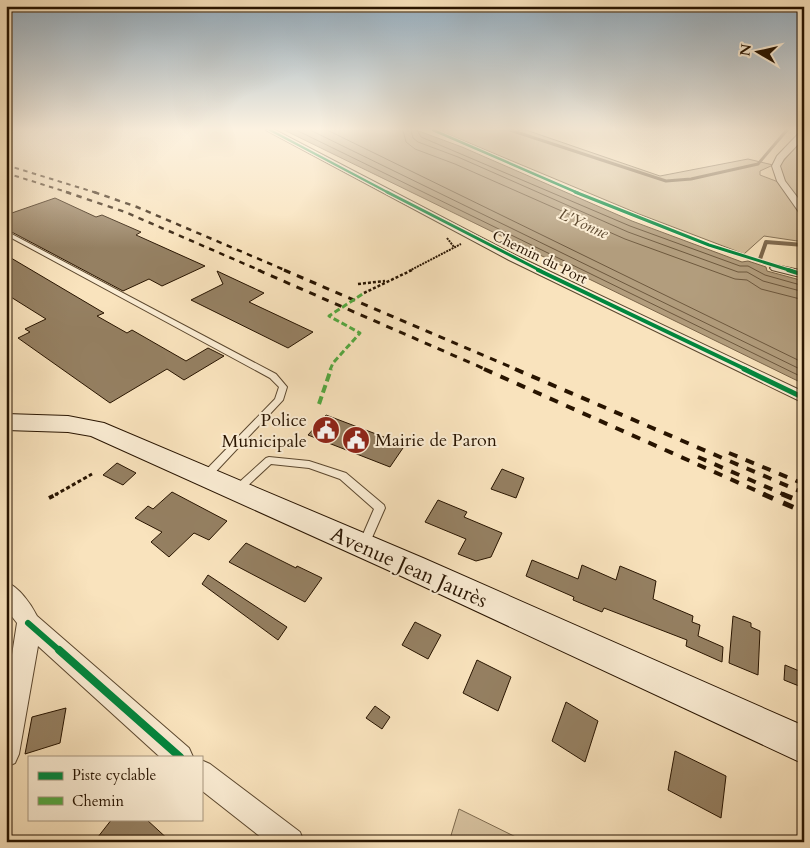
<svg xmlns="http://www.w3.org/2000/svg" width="810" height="848" viewBox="0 0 810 848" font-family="Cardo,serif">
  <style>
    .green { fill: #d5c09d; stroke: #7e6a4e }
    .water { fill: #b29d7d; stroke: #7b664b }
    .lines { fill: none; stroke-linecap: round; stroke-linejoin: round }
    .shore { stroke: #6d583e; stroke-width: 1 }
    .stream-far1 { stroke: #7b664b; stroke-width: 3 }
    .stream { stroke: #7b664b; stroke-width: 4 }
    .building { fill: #958062; stroke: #281400 }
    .lane-casing { stroke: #5c482f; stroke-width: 2 }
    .street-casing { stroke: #5c482f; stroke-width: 2 }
    .secondary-casing { stroke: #281400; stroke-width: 2 }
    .path-far3 { stroke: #281400; stroke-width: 2; stroke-dasharray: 2 1; stroke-linecap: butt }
    .path-far2 { stroke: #281400; stroke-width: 2.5; stroke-dasharray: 3 2; stroke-linecap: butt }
    .path-far1 { stroke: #281400; stroke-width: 3; stroke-dasharray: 4 2.5; stroke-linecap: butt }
    .path { stroke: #281400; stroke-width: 4; stroke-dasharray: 5 3; stroke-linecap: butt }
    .lane { fill: #fbedd4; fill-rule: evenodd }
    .street { fill: #fbedd4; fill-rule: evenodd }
    .secondary { fill: #fbedd4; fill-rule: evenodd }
    .rail-far4 { stroke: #281400; stroke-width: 2; stroke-dasharray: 4.5 4.5; stroke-linecap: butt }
    .rail-far3 { stroke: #281400; stroke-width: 2.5; stroke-dasharray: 5.5 5.5; stroke-linecap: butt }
    .rail-far2 { stroke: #281400; stroke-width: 3; stroke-dasharray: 7 7; stroke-linecap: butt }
    .rail-far1 { stroke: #281400; stroke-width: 4; stroke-dasharray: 9 9; stroke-linecap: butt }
    .rail { stroke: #281400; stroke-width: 5; stroke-dasharray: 11 11; stroke-linecap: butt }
    .quiet-far1 { stroke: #53a840; stroke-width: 3; stroke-dasharray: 6 3; stroke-linecap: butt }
    .quiet { stroke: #53a840; stroke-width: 4; stroke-dasharray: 8 4; stroke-linecap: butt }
    .cycleway-far5-casing { stroke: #fbedd4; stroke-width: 4.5 }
    .cycleway-far4-casing { stroke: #fbedd4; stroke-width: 5 }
    .cycleway-far3-casing { stroke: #fbedd4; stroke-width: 6 }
    .cycleway-far2-casing { stroke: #fbedd4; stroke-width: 8 }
    .cycleway-far1-casing { stroke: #fbedd4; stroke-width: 9 }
    .cycleway-casing { stroke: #fbedd4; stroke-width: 11 }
    .cycleway-far5 { stroke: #00873e; stroke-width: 2.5 }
    .cycleway-far4 { stroke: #00873e; stroke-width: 3 }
    .cycleway-far3 { stroke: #00873e; stroke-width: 4 }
    .cycleway-far2 { stroke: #00873e; stroke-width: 5 }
    .cycleway-far1 { stroke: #00873e; stroke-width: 6 }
    .cycleway { stroke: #00873e; stroke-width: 8 }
    .labels { text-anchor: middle; stroke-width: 4; stroke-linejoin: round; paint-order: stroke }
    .far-street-label { font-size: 15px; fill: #281400; stroke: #fbedd4 }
    .far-water-label { font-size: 16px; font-style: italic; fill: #5f4b32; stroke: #fbedd4 }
    .poi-label { font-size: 18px; fill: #281400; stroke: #fbedd4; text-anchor: end }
    .near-street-label { font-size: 21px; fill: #281400; stroke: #fbedd4 }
  </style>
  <rect width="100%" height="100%" fill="#f9e3bd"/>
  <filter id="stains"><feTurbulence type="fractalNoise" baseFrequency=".004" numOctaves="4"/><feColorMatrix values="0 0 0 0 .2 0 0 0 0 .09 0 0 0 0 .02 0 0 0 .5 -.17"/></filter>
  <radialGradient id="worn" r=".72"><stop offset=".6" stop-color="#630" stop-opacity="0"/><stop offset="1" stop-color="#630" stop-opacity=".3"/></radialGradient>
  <path class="green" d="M438,130H526L660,176L748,159L773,165L760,171V175L781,183L804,218V242L764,236L744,254L639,214Z
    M804,138V207L785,181L779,166Z
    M459,809L526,842H449Z"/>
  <path class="water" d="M284,130H416L462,147L632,221L742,262L748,261L766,267L767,271L804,281V384Z"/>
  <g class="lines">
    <path class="shore" d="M296,130L804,378
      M310,130L804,371
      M327,130L804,363
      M403,130L406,142L415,149L455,164L625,239L735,279L747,280L761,289L804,300
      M411,130L413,138L418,142L458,157L628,232L738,272H747L763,281L804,292
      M417,130L421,137L630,226L740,266H748L765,275L804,286"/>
    <path class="stream-far1" d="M510,130L666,181L691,179L758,164L787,130"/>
    <path class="stream" d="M760,259L766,242L804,245"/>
  </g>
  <path class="building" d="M55,198L96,217L102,215L141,232L136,235L205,266L162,286L149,279L123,291L6,229V215Z
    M6,255L104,313L97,316L127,333L132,330L186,361L208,348L224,356L184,380L167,369L110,403L18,338L30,332L25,329L46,319L6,294Z
    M217,271L264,293L249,302L313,332L288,348L191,300L223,284Z
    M326,415L405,445L390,467L308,435Z
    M117,463L136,473L123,485L103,475Z
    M502,469L524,478L516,498L491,489Z
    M172,492L227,521L209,540L194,533L169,557L151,542L162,532L135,518L148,506L153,509Z
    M438,500L467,512L464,517L502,533L491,557L476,561L458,554L466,539L425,522Z
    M246,543L296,568L297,566L322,578L305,602L229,562Z
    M532,560L578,579L582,565L616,580L620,566L656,581L653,599L693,616L692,622L700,625L698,636L723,647L722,662L686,646L687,640L604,608L602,612L573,600L574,597L526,576Z
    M208,575L287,627L278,640L202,584Z
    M733,616L751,623V627L760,631L758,675L729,663Z
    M415,622L441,635L428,659L402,645Z
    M477,660L511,677L498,711L463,693Z
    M785,665L804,673V688L784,680Z
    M566,702L598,721L585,762L552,741Z
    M375,706L390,717L382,729L366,718Z
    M66,708L60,743L25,754L32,717Z
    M675,751L726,776L721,818L668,790Z
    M112,819H146L171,842H94Z"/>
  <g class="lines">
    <g class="lane-casing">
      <path id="lane" d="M6,231L276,374L287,387L283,400L208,480H202L200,477L202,474L275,399L279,387L270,378L6,235Z
        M269,457L309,461L346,473L384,505L385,508L367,549L363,551L359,549L358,546L374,509L340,479L309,468L271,464L241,492L238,493L235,492L233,489L235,486L266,458Z"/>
    </g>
    <g class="street-casing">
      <path id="street" d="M266,130H275L517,256L804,392V403L509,260Z
        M801,131H804V138L784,159L780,166L785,181L804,206V216L801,215L777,181L772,166L777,156Z
        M776,265L804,271V278L772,270L770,268L772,266Z
        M6,582C19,587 31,604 37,616L189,748L193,757H160L38,646L19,754L15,763L6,767V693L17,623L6,609Z
        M201,760L210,764L300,832L304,842H267L201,790Z"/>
    </g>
    <g class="secondary-casing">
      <path id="secondary" d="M6,414L68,416L104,423L423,558L804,726V764L401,576L91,436L68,432L6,430Z"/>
    </g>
    <path class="path-far3" d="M447,238L454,247
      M409,271L461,244"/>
    <path class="path-far2" d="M358,284L385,281
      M364,293L412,270"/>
    <path class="path-far1" d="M55,495L92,474"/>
    <path class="path" d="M49,498L57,494"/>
    <use href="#lane" class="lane"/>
    <use href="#street" class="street"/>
    <use href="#secondary" class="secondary"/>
    <path class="rail-far4" d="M6,165L97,193
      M6,173L70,193"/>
    <path class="rail-far3" d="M66,192L125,212L261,271
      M94,192L137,207L287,271"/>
    <path class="rail-far2" d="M258,270L487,370
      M284,270L518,370"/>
    <path class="rail-far1" d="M484,369L766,495
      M515,369L804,493
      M729,453L804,484
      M698,457L785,495"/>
    <path class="rail" d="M763,494L804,512
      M782,494L804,503"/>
    <path class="quiet-far1" d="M330,370L333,363L360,333L329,316L364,293"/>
    <path class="quiet" d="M319,404L331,369"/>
    <g class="cycleway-far5-casing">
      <path id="cycleway-far5" d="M270,130L389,193
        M433,130L578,193"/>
    </g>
    <g class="cycleway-far4-casing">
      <path id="cycleway-far4" d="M387,192L541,271
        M575,192L709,245L792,271"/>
    </g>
    <g class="cycleway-far3-casing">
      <path id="cycleway-far3" d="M538,270L747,370
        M788,270L804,275"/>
    </g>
    <g class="cycleway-far2-casing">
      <path id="cycleway-far2" d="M744,369L804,398"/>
    </g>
    <g class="cycleway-far1-casing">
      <path id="cycleway-far1" d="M28,623L60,651"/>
    </g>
    <g class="cycleway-casing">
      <path id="cycleway" d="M59,650L180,757"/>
    </g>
    <use href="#cycleway-far5" class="cycleway-far5"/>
    <use href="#cycleway-far4" class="cycleway-far4"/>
    <use href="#cycleway-far3" class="cycleway-far3"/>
    <use href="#cycleway-far2" class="cycleway-far2"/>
    <use href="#cycleway-far1" class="cycleway-far1"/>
    <use href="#cycleway" class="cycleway"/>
  </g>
  <linearGradient id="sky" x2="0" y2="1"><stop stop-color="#92abbd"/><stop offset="0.52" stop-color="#fcf2e1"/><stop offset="1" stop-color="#fcf2e1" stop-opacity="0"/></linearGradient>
  <rect width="810" height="248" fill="url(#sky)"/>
  <defs>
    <g id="civic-disc" transform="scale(1.4375)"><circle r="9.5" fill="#8f2418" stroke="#fbedd4"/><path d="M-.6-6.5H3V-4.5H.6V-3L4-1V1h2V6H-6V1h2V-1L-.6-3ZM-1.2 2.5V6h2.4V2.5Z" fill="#fff"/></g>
  </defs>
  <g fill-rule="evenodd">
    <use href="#civic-disc" x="326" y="430"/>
    <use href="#civic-disc" x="356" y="440"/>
  </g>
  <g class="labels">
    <g class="far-street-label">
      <text transform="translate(540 257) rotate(26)" y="5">Chemin du Port</text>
    </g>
    <g class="far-water-label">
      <text transform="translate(584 223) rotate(24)" y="6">L'Yonne</text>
    </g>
    <g class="poi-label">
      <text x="307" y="426">Police<tspan x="307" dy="21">Municipale</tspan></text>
      <text x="375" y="446" text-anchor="start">Mairie de Paron</text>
    </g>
    <g class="near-street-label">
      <text transform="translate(409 567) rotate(24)" y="7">Avenue Jean Jaurès</text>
    </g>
  </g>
  <rect width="810" height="848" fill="none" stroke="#f9e3bd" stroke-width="25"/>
  <rect x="8" y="8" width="795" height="833" fill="none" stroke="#281400" stroke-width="2.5"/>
  <rect x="12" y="12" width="785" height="823" fill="none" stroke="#281400"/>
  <rect x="28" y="756" width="175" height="65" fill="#fbedd4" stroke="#a7967f"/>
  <rect x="38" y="772" width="25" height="8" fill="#00873e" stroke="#a7967f"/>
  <text x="72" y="780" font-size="15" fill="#281400">Piste cyclable</text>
  <rect x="38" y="797" width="25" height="8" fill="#53a840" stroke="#a7967f"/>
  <text x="72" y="806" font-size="15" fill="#281400">Chemin</text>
  <g transform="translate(758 52) rotate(279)" stroke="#fbedd4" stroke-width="4" paint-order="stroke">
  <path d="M0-4L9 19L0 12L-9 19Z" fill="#281400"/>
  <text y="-8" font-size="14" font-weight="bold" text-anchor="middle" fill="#281400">N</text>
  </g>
  <rect width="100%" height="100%" filter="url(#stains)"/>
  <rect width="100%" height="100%" fill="url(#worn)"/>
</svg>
